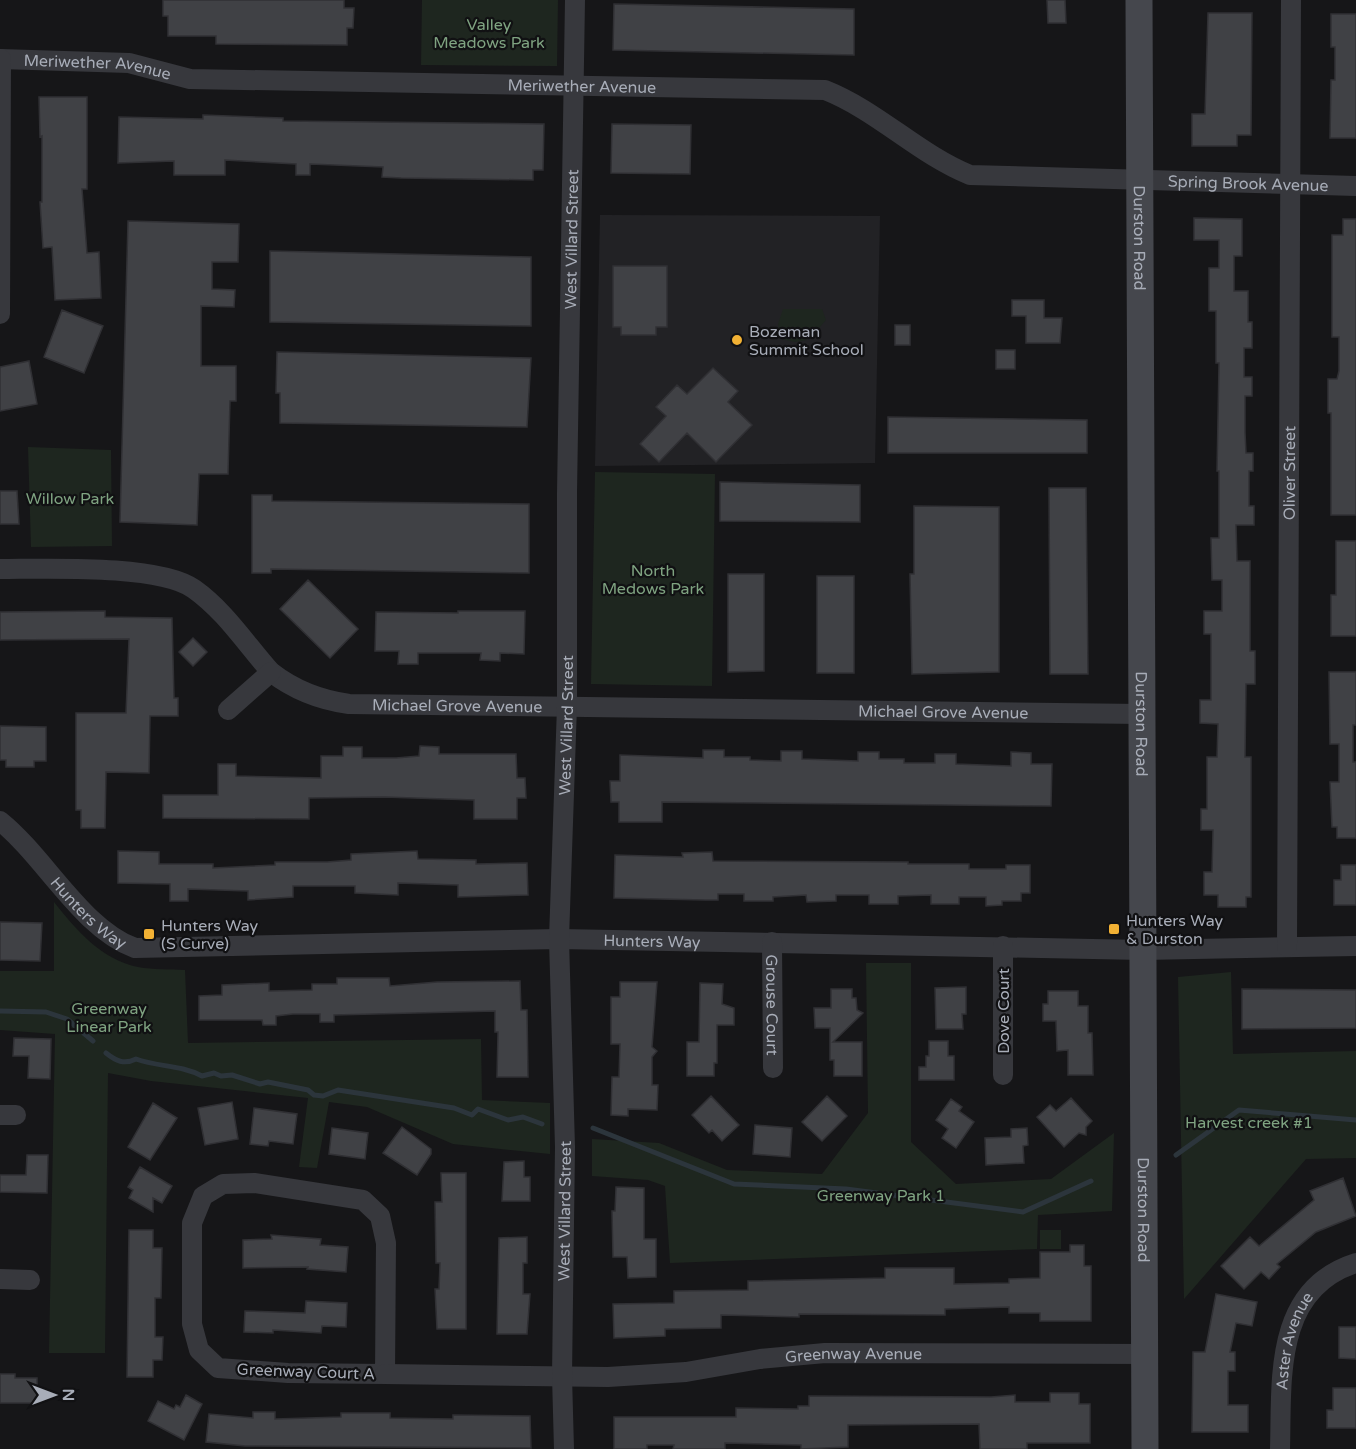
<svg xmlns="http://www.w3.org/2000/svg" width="1356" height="1449" font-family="'Varela Round',sans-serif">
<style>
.built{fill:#222225}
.green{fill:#1e261f}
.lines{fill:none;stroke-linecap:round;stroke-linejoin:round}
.stream{stroke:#2c353c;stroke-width:5}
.building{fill:#404145;stroke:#303034;stroke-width:1.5}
.minor{stroke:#37383d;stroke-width:20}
.secondary{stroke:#45474d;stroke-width:27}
.poi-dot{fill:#f2b134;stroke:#111113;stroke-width:2}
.labels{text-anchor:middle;stroke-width:4.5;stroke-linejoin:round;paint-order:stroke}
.park-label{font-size:16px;fill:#7fa381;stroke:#111113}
.street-label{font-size:16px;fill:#a8adb8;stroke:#111113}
.poi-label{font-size:16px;fill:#a8adb8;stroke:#111113;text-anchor:start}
</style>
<rect width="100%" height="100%" fill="#161618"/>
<path class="built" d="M600 215 880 216 875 463 595 466Z"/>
<path class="green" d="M422 0H558L557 66 421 65Z
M783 309H822L826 320 819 328 809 332 807 340 795 342 781 339 778 324Z
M28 447 111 450 112 546 31 547Z
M595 472 715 474 712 686 591 684Z
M54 902C76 930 102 960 138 967 153 970 170 969 185 970L188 1043 481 1039 482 1100 550 1103V1154L453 1144 367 1107 329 1102 317 1168 299 1167 308 1098 151 1081 108 1073 105 1353H49L55 1034 0 1030V971H54Z
M866 963H911V1142L956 1184 1051 1179 1114 1133 1112 1211 1038 1215 1037 1249 670 1263 665 1186 648 1180 592 1176V1139L659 1143 727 1170 822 1174 868 1113Z
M1231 972 1233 1054 1356 1051V1158L1306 1159 1184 1299 1178 977Z
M1040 1230H1061V1249H1040Z"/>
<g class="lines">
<path class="stream" d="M0 1011 46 1012 67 1019 93 1041
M106 1053C116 1061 124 1065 136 1059 158 1067 182 1065 202 1076L214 1073 221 1076 232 1075 260 1084 268 1082 308 1090 314 1095 323 1096 338 1090 454 1108 472 1115 478 1109 508 1120 523 1117 542 1124
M593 1128 734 1184 846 1189 1023 1212 1091 1181
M1176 1155 1239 1110 1356 1120"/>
</g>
<path class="building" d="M163 0H344V8H354L353 28H347V45L216 44V36H168V16H163Z
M1047 0H1065L1066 23H1048Z
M614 4 854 9V55L613 50Z
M1208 13H1252L1251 135H1237V146H1192V114H1205Z
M1331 14H1356V138H1330L1331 80H1335V47H1331Z
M39 97H87V189H82L87 253 99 252 101 298 55 300 52 247 43 248 40 202H42V136L40 137Z
M203 115 283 118V121L544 124 543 170H533V180L401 178 382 177 383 167 310 164V175H296V164L225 160V175H174V161L118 163 119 117 203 119Z
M612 124 691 125 690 174 611 173Z
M1194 218 1242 219V256H1234V291H1248V322H1252V348H1244V377H1252V396H1245V432L1246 453H1253V471H1249V506H1254V525H1236L1237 561H1250V651H1255V684H1246L1245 757H1251V897H1246V907H1218V895H1204V872H1212L1213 830H1201V809H1207V757H1217L1218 724 1200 723V700H1211V634H1204V611H1222V580H1212L1211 538H1219V471H1217L1219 363H1216V311H1209V268H1219V240H1194Z
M1343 219H1356V515H1331V413H1328V379H1337L1339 371V337H1332V235H1343Z
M128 221 239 224 238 262H212V289L235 290 234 307 201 306V366H236V401H230L228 474H199L197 525 120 522Z
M270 251 531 257V326L270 322Z
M613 266H667V327H656V335H621V327H613Z
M1012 300H1044V318H1062L1060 343H1026V316H1012Z
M62 310 103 326 84 373 44 357Z
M895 325H910V345H895Z
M996 350H1015V369H996Z
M277 352 531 358 527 427 280 423V393H276Z
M29 361 37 404 0 411V367Z
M713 368 738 391 728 402 752 425 716 462 687 433 659 462 640 444 666 416 656 407 677 385 687 394Z
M888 417 1087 420V453H888Z
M720 482 860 485V522L720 521Z
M1049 488H1086L1088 674H1050Z
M0 491H17L19 524H0Z
M252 495H272V501L529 504V573L271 569V573H252Z
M914 506 999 507V672L912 674 910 574H914Z
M1336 541H1356V636H1331V595H1336Z
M728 574H764V671L728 672Z
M817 576H854V673H817Z
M308 580 358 629 330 658 280 609Z
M105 611V617L172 618 174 698H178V716H150L149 773 106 772 105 828H81V810H76V713H126L129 639 0 640V612Z
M458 611H525L524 654 500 653V661L480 660 481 653H418V664H398L399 651H375L376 612 458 613Z
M193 638 207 652 193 666 179 652Z
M1329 672H1356V725H1353V762H1356V838H1337V827H1332L1330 782H1339V744H1330Z
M0 726 46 727V761H34V767H6V760H0Z
M420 746 439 747V754H516L517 778H525L526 798H517V819H474V800L384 797 309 798V819L163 818V795H218V764H236V776L321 778V756H343V747H362V758H396L419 756Z
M703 750H724V757H750V760L781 761V751H802V759L858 761V752H879V759H904V763H935V754H956V764L1011 766V752L1031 753V764H1052L1051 806 662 802V822H619V802H611L610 781H620V755L703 758Z
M118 851 159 852V864H213V868L275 865V862H327L351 860V854L417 851 418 859 476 860V864L527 863 528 895 458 897V885L398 883V895L355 893V886H293V897L248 900V891L188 889V901H170V884L118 883Z
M712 852 713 861 908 862V864H969V869H1006V865H1030V893H1021V901H1002V905L986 906V897H959V904H931V895L898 896V904H869V895H836V901L807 902 806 895 773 897V901H744V894H718V900H705L614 898 615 855 683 857 682 853Z
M1341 865H1356V905H1334V880H1341Z
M0 922 42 923 40 961 0 960Z
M337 978H389L390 986 437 982 520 981 521 1010H527L528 1077H497L498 1032H495V1011L334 1015V1022H320V1014H293L276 1016V1025H263L262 1020H199V996L222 995V985L269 983V991L312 990V984H337Z
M620 982H657L652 1047 657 1051 652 1057V1085H658L657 1110 628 1109V1116L611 1115 612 1077H619L620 1044H611V997H620Z
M700 983 723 984 722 1004 734 1008V1025H717V1063H714V1076H687V1042H699Z
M966 987V1014H962L963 1029H936L935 988Z
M831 989H852V998H856L857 1010 863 1013 833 1042H862V1076H834V1060H830V1028H815L814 1008H831Z
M1242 989 1356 990V1028L1242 1029Z
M1048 991H1078V1006H1088V1033H1092L1093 1075H1068V1050L1057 1051 1056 1021H1043V1004H1048Z
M14 1038 51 1039 50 1079 28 1078 29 1056H13Z
M929 1041H948V1056H954V1080H919V1067H926V1056H929Z
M711 1096 739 1125 722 1141 712 1130 709 1133 692 1115Z
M827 1096 847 1116 822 1141 802 1122Z
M1071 1098 1092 1121 1086 1127V1135L1079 1133 1064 1147 1037 1117 1050 1105 1056 1111Z
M951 1099 962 1107 959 1111 974 1122 956 1148 942 1138 948 1129 936 1120Z
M232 1102 238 1139 205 1145 198 1108Z
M153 1103 177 1118 150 1160 128 1147Z
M254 1108 297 1114 293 1144 269 1141 268 1146 250 1144Z
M755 1125 792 1128 790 1157 753 1154Z
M402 1127 431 1149V1154L417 1175 383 1153Z
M332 1128 368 1133 365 1159 329 1154Z
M1027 1128 1028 1145 1023 1146 1024 1163 986 1165 985 1138 1011 1137V1129Z
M27 1155H48L47 1193 0 1192V1175H26Z
M524 1161V1177H530V1201H502L504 1162Z
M140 1167 172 1186 162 1203 153 1198V1212L129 1198 133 1190 128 1187Z
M441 1173H466V1329H437L435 1289H439L440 1263H436L435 1202H442Z
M1343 1178 1356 1216 1316 1232 1277 1264 1280 1267 1269 1279 1261 1272 1244 1289 1221 1266 1250 1237 1259 1246 1314 1200 1310 1191Z
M616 1187 644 1188V1239H656V1277L628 1278 627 1257H613L612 1211H615Z
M129 1230H153V1248H162L161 1298H155V1337H163L162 1360H153V1377H127Z
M271 1235 321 1239 320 1245 348 1247 346 1272 307 1269 308 1267 243 1268V1240L272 1239Z
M527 1237V1263H523V1294H530L527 1334H497L499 1238Z
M1070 1245H1084V1266H1091V1321H1040V1313H1009V1307L945 1309V1315L799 1314V1317L721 1315V1328L665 1329V1336L614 1338 613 1304 674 1303V1291L748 1290V1281L885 1278V1268H954V1284L1009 1283V1279L1040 1278V1252H1070Z
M1216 1294 1257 1302 1252 1326 1236 1323 1230 1352H1235V1371H1228V1405H1248V1432H1192L1193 1352H1205Z
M306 1301 347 1303 346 1327 322 1326 321 1333 273 1330V1333L244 1332 245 1311 305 1313Z
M1339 1327H1356V1359L1339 1358Z
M0 1374H15V1378H37V1403H0Z
M1333 1388H1356V1428H1327V1410H1333Z
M1050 1393H1079V1404H1090V1443H1027V1449H980L979 1424 848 1425V1447L801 1449V1445L725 1443V1449H673L674 1445H647V1449H614V1417H736V1408L798 1409V1406H809V1396L991 1397 1015 1395V1402H1050Z
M186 1395 202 1404 184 1440 148 1421 158 1401 174 1409 176 1405 180 1407Z
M253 1412H275V1419L341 1417V1413H390V1418L453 1419V1415L530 1416 531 1448 245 1446 206 1442 209 1414 253 1418Z"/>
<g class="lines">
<g class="minor">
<path id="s1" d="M0 59 129 63 190 79 825 90C878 111 918 154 970 175L1356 186"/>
<path d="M0 314 1 59"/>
<path id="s2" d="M0 569C46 569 159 564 194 589 225 611 246 644 271 672 294 690 320 700 349 704L1141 714"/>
<path d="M228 710 271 672"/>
<path id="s3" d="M0 821C45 857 82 929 135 948L559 939 1143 950 1356 946"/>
<path id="s4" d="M772 942 773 1068"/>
<path d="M1003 946V1075"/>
<path id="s5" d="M1287 947 1291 0"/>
<path d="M0 1115H16"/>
<path d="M254 1183 363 1200 380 1216 386 1243 385 1374 288 1373 218 1368 199 1350 192 1324V1223L203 1196 223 1184Z"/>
<path d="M0 1279 30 1280"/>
<path id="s6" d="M385 1374 608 1377 686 1372 760 1359 825 1353 1146 1354"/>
<path id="s7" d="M564 1449 562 1376 565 1147 559 939 567 706V493L575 0"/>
<path id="s8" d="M1280 1449C1282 1380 1273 1289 1356 1263"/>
</g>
<path class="secondary" id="s9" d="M1139 0 1145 1449"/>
</g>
<g class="poi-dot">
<circle cx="737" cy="340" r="6"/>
<rect x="1108" y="923" width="12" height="12" rx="3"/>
<rect x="143" y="928" width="12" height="12" rx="3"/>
</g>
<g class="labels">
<g class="park-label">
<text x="489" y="30">Valley<tspan x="489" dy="18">Meadows Park</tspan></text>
<text x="70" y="504">Willow Park</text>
<text x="653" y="576">North<tspan x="653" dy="18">Medows Park</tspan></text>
<text x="109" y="1014">Greenway<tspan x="109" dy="18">Linear Park</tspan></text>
<text x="1249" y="1128">Harvest creek #1</text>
<text x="881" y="1201">Greenway Park 1</text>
</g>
<g class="street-label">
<text dy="6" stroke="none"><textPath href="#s1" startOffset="98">Meriwether Avenue</textPath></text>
<text dy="6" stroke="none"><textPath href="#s1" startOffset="584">Meriwether Avenue</textPath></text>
<text dy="6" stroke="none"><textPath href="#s1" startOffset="1274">Spring Brook Avenue</textPath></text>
<text dy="6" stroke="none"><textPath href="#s7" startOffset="1210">West Villard Street</textPath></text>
<text dy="6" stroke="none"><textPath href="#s9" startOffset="238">Durston Road</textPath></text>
<text dy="6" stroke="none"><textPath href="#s5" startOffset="474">Oliver Street</textPath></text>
<text dy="6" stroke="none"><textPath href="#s2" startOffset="504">Michael Grove Avenue</textPath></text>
<text dy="6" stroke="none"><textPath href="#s2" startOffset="990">Michael Grove Avenue</textPath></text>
<text dy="6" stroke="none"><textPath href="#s7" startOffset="724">West Villard Street</textPath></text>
<text dy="6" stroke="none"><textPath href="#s9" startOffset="724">Durston Road</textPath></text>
<text dy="6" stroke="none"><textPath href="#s3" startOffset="128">Hunters Way</textPath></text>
<text dy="6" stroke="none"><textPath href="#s3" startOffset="704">Hunters Way</textPath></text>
<text dy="6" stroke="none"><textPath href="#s4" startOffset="63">Grouse Court</textPath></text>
<text transform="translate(1003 1011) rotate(-90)" y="6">Dove Court</text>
<text dy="6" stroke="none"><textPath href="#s7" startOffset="238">West Villard Street</textPath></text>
<text dy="6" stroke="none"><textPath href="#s9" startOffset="1210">Durston Road</textPath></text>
<text dy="6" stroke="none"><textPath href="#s8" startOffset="110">Aster Avenue</textPath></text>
<text dy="6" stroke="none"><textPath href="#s6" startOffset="470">Greenway Avenue</textPath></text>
<text transform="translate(306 1371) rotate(2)" y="6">Greenway Court A</text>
</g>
<g class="poi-label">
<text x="749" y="337">Bozeman<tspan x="749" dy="18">Summit School</tspan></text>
<text x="1126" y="926">Hunters Way<tspan x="1126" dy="18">&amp; Durston</tspan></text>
<text x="161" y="931">Hunters Way<tspan x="161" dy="18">(S Curve)</tspan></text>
</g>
</g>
<g transform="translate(54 1395) rotate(90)" stroke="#111113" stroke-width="4.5" paint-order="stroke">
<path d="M0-4.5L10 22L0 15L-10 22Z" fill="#a8adb8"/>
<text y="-9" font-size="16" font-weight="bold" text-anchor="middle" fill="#a8adb8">N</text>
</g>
</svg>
